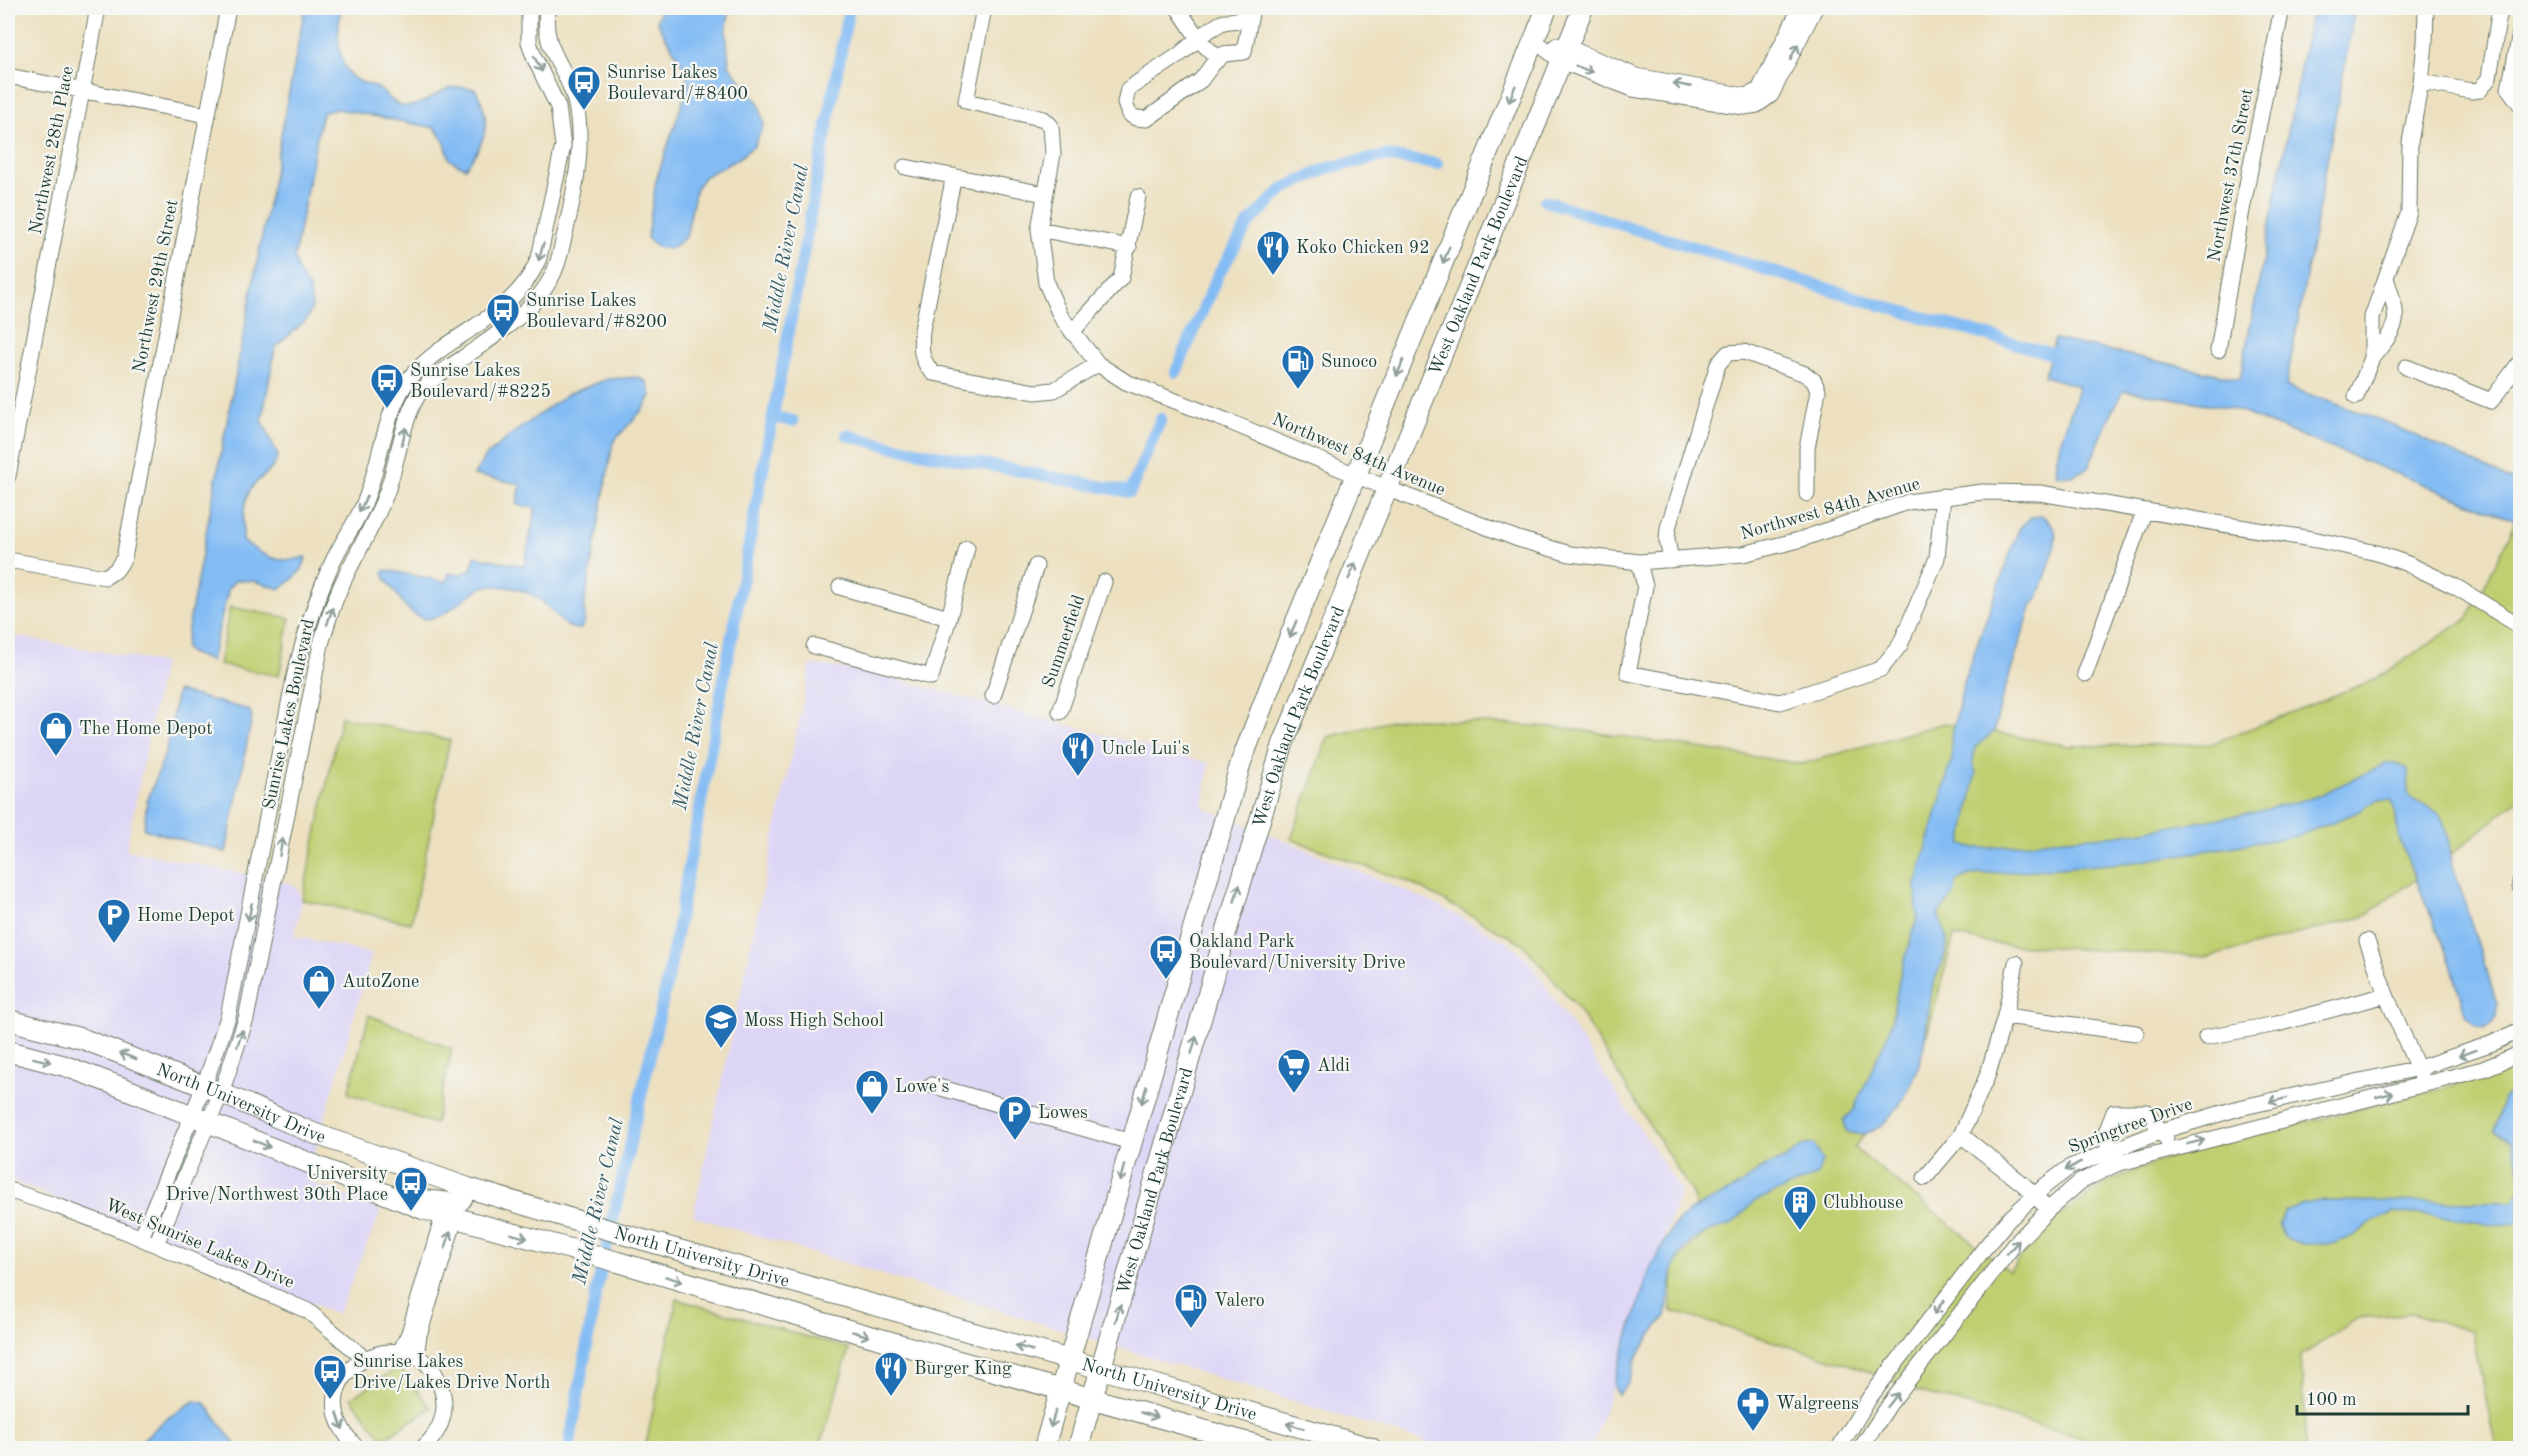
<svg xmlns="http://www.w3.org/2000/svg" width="2528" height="1456" font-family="'Old Standard TT',serif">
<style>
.built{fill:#ddd5f6}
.green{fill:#c0cf71;stroke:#708652;stroke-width:1.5}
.water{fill:#83bcf4;stroke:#517c94;stroke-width:1.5}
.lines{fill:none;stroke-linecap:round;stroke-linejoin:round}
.canal{stroke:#83bcf4;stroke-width:12}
.minor-casing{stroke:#677665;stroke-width:17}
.major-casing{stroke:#677665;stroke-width:22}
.minor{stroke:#fff;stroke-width:15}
.major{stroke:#fff;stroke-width:20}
.oneway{stroke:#8f9e9a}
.labels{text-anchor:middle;stroke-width:4.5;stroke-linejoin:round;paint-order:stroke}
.poi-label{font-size:18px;fill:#1f3d34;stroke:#f6f6f2;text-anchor:start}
.street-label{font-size:18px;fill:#1f3d34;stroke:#f6f6f2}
.water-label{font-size:20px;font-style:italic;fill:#385d64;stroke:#f6f6f2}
</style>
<rect width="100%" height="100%" fill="#f6f6f2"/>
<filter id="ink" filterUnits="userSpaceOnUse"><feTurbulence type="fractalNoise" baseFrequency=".0167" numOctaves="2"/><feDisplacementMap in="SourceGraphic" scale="12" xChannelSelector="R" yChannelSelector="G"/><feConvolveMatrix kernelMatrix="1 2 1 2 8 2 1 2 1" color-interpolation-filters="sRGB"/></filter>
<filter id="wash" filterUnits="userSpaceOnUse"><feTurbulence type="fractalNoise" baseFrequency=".008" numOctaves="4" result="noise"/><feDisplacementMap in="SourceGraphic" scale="24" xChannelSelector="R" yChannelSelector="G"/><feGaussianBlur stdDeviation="1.35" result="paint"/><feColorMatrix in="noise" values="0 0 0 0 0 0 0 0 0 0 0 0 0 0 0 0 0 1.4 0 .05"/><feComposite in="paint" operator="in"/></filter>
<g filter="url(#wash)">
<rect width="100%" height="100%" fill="#ece0c0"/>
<path class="built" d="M8 635 163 663 126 850 293 884 300 894 301 904 294 936 372 954 307 1180 381 1211 338 1314 8 1179Z
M811 664 870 672 1209 763 1203 807 1423 898 1508 942 1528 960 1681 1190 1591 1448H1445L693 1216Z"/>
<path class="green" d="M2520 497V798L2456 851 2363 917 2209 957 1997 944 1954 936 1921 1056 1854 1148 2009 1271 2055 1219 2111 1180 2175 1155 2510 1071 2520 1067V1448H2496L2472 1332 2413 1313 2358 1318 2301 1356 2306 1448H2108L2107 1445 1918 1391 1851 1365 1671 1311 1673 1266 1703 1234 1692 1193 1576 1006 1522 943 1411 883 1291 839 1328 737 1403 718 1567 728 1802 764 1944 723 2069 746 2211 744 2376 679 2468 618 2511 533Z
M230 607 290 618 279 676 219 665Z
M341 717 450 740 411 923 302 900Z
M369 1015 452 1049 435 1124 348 1093Z
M677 1299 849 1349 820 1448H645Z
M399 1367 431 1408 383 1439 351 1398Z"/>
<path class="water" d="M305 8H341C337 28 336 58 350 75 358 84 370 83 379 89 389 96 396 109 410 106 438 101 439 81 475 89 493 120 487 141 465 168L450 160 445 143 435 128 338 109 324 112 320 121 294 258 298 271 310 291 312 308 306 320 275 348 262 420 278 456C271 476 261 474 251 489 242 502 243 526 243 541 265 557 279 565 306 557 303 573 292 580 280 589L254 581 236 580 229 587 211 661 190 653 185 648 187 634Z
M661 8H730L726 31 729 65 759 104 764 124 754 146 736 160 705 176 696 188 686 237 670 249 657 247 647 238 656 181 689 83C683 59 667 43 657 21Z
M2312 8H2355L2286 386 2391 424 2520 484V518L2518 520 2503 516 2231 408 2124 390 2110 416 2088 468 2071 476 2057 475C2053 446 2073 415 2078 386L2044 376 2055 339 2240 379Z
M637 377 647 382 651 396 644 408 613 442 584 606 585 620 581 629C563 629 560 618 548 607 538 596 522 589 507 587 501 587 494 585 488 586 464 590 437 637 410 611 401 602 393 589 385 578L383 573 386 570 446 582 449 573 459 575 471 570 475 556 524 566 536 508 517 505 521 484 474 475 484 458 512 434 568 394 608 379Z
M2043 516C2048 521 2053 524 2055 531 2059 545 2042 583 2038 599L2032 604 2001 702 1994 732 1975 747 1973 763 1976 773 1962 844 1970 848H1989L2053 840 2119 835 2252 813 2315 797 2386 764 2396 763 2408 769C2409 778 2406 787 2409 796 2419 803 2432 807 2441 816 2448 822 2449 854 2453 866L2497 1004 2496 1016 2492 1024 2484 1028 2475 1025 2466 1016 2451 964 2398 836 2395 808 2391 800H2376L2360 811 2298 836 2135 862 1970 875 1956 881 1955 892 1938 915C1942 924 1948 935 1947 945 1946 960 1935 974 1932 989 1929 1007 1927 1025 1924 1043 1920 1075 1886 1150 1846 1131L1844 1120 1853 1111 1890 1030 1900 975 1917 919 1916 885 1952 759 1951 738 1966 675 2019 529 2031 517Z
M177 691 249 710 252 716 226 852 144 829 147 802 166 751Z
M2513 1091 2520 1095V1170L2511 1140 2495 1130 2504 1098Z
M1814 1144 1822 1161 1817 1175 1753 1202 1740 1217 1730 1225 1709 1231 1693 1240 1680 1254 1673 1269 1666 1316 1650 1336 1636 1359 1628 1383 1618 1395 1613 1384 1650 1269 1674 1225 1690 1211 1739 1186 1760 1169 1784 1159 1805 1145Z
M2520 1187V1223L2491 1225 2456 1218 2393 1212 2375 1221 2353 1236 2332 1244H2303L2285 1238 2278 1224 2285 1211 2303 1204 2321 1201 2513 1202Z
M194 1401 205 1403 238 1448H133L166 1419Z"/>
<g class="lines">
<path class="canal" d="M1545 201 1880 305 2066 358
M1176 372 1217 277 1249 223 1283 189 1328 168 1385 156 1437 164
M773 417 793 421
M847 435 889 446 1130 492 1161 419
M569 1448 596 1292 669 973 849 8"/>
</g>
</g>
<g filter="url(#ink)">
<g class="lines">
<defs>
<path id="minor" d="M984 8 966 101 1044 119 1051 126 1053 154 1039 229 1046 283 1061 317 1098 364
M1178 8 1199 40 1219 59
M1250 18 1223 22 1206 32 1179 55 1128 89 1125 103 1129 114 1136 118 1147 119 1201 80 1212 65 1224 54 1244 52 1252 8
M2520 34 2509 89 2520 104
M1534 40 1561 61 1633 89 1744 107 1757 105 1771 95 1815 8
M1557 45 1567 47 1636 76 1746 96 1759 90 1800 8
M8 76 207 115
M2421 82 2471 91 2480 90 2489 78 2500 8
M905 167 1045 194
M954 176 922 330C921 348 919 358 933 373L1035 392 1054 390 1098 364 1126 382 1230 422 1386 488 1518 539 1570 554 1639 562 1743 554 1799 540 1908 502 1982 492 2040 493 2317 540 2377 553 2408 564 2456 587 2520 626
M1039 229 1129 247
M1072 332 1121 278 1138 197
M2218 350 2242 210 2282 8
M2372 358C2401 322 2400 322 2386 278
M2406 367 2491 401 2520 362
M2356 397 2372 358V317L2409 212 2410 142 2421 82 2425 43 2426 8
M8 476 98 8
M8 560 105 577 116 570 124 558 228 8
M1671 560 1667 540 1668 528 1718 364 1728 353 1744 352 1805 374 1814 381 1818 391 1807 448V494
M1639 562 1645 586 1628 673 1780 702 1881 669 1900 645 1937 558 1943 496
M840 587 949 618 967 548
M814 646 931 677 949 618
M2085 674 2144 512
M993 696 1036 566
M1060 712 1104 582
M2520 882V887
M2367 941 2386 995 2421 1076
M2005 1016 2016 963
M2206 1037 2277 1024 2386 995
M931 1085 1131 1142
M1961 1135 2023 1184 2042 1203
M2109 1149 2105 1135 2114 1112H2147L2166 1138
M1925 1178 1961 1135 1988 1074 2005 1016 2136 1033
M8 1190 57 1206 129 1233 308 1311 364 1358
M141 1238 204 1086 228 1017 294 678C304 638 315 599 333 561 342 541 357 522 365 501 381 462 385 405 413 374 452 331 516 316 539 258L563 146 558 107 534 57 529 42V8
M156 1244 221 1093 246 1019 321 644C327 623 333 603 342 584 356 553 374 526 386 494 397 466 403 414 421 391 432 378 446 369 460 360 498 333 546 306 559 258 571 210 587 149 575 101 566 63 542 53 547 8
M400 1352 409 1333 443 1215
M416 1357 419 1335 455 1219
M357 1448C282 1371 425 1305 443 1395 447 1416 438 1434 423 1448
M1839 1448 1870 1397 1983 1250 2007 1221 2046 1185 2070 1167 2162 1131 2239 1108 2419 1068 2493 1043 2520 1030
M1861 1448 1889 1405 2013 1246 2049 1209 2080 1182 2116 1164 2483 1069 2520 1054"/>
<g id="major">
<path id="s1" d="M8 1020 83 1039 221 1093 313 1133 468 1188 626 1235 1102 1369 1371 1448"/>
<path d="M8 1051 65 1066 121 1087 423 1209 618 1262 824 1323 1267 1448"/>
<path d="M422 1200 451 1203 460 1201 468 1188"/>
<path d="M1044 1448 1241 762 1279 663 1547 8"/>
<path id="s2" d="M1078 1448 1221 949 1283 744 1583 8"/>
</g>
</defs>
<use href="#minor" class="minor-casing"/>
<use href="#major" class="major-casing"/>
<use href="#minor" class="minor"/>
<use href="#major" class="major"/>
</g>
<defs><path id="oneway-shaft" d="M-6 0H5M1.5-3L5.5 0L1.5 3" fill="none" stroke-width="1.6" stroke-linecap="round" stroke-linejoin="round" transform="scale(1.5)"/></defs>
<g class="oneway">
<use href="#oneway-shaft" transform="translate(1794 52) rotate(-64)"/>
<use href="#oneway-shaft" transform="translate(538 64) rotate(62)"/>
<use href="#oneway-shaft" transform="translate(1584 69) rotate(21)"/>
<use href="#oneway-shaft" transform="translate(1682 85) rotate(-169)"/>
<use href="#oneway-shaft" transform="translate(1512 94) rotate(112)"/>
<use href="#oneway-shaft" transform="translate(541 252) rotate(106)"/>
<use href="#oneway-shaft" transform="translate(1446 255) rotate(112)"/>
<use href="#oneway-shaft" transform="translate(1400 368) rotate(113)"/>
<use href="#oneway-shaft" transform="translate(404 436) rotate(-76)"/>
<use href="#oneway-shaft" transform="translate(363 504) rotate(115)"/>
<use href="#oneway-shaft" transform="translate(1352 571) rotate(-68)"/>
<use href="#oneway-shaft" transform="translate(330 616) rotate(-71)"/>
<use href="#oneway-shaft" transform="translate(1293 629) rotate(112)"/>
<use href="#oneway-shaft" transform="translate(281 847) rotate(-80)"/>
<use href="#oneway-shaft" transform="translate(1237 893) rotate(-74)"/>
<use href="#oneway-shaft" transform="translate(250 912) rotate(101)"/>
<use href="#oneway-shaft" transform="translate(240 1038) rotate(-72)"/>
<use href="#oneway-shaft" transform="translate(1194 1045) rotate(-74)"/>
<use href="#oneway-shaft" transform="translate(2467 1053) rotate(160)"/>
<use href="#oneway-shaft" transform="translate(128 1056) rotate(-159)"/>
<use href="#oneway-shaft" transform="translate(42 1060) rotate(14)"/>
<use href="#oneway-shaft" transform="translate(1144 1095) rotate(106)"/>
<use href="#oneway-shaft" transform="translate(2385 1095) rotate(-14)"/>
<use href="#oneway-shaft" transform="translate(2278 1100) rotate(168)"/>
<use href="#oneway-shaft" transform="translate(2196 1142) rotate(-14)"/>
<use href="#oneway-shaft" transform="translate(262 1144) rotate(23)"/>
<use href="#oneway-shaft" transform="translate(2073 1166) rotate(151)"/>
<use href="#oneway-shaft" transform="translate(1122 1173) rotate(105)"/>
<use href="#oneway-shaft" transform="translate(519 1236) rotate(15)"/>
<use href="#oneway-shaft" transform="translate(448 1240) rotate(-72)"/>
<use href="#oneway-shaft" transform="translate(2013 1247) rotate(-48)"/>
<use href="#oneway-shaft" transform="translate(674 1279) rotate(17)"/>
<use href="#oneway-shaft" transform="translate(1939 1307) rotate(126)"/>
<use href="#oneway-shaft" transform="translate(1118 1313) rotate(-74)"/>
<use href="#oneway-shaft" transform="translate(861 1334) rotate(16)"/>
<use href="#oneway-shaft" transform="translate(1024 1348) rotate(-164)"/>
<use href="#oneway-shaft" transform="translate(1893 1400) rotate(-52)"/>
<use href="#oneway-shaft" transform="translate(1149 1415) rotate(16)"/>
<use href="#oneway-shaft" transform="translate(1053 1419) rotate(107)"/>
<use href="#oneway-shaft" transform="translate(340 1421) rotate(72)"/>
<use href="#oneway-shaft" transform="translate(1295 1426) rotate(-164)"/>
</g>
</g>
<defs>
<symbol id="bus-pin" viewBox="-11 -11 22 30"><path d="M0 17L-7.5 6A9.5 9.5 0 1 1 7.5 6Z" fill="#1f6fb2" stroke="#f6f6f2"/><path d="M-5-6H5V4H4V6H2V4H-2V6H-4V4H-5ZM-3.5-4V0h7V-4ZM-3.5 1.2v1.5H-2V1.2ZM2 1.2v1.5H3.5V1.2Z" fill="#fff"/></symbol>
<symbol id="restaurant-pin" viewBox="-11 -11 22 30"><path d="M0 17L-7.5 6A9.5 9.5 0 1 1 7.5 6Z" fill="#1f6fb2" stroke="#f6f6f2"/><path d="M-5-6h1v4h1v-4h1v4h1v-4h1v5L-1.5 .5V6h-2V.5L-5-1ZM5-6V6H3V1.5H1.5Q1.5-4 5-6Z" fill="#fff"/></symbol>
<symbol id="fuel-pin" viewBox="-11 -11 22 30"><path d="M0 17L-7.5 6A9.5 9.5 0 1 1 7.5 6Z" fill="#1f6fb2" stroke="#f6f6f2"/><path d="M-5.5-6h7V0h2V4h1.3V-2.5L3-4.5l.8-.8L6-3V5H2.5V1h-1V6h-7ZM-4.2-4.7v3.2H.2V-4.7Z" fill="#fff"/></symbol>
<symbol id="shop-pin" viewBox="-11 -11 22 30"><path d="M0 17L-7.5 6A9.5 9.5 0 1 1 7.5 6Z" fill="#1f6fb2" stroke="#f6f6f2"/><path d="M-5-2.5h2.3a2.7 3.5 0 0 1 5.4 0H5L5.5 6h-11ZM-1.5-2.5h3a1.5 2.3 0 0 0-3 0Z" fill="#fff"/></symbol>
<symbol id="parking-pin" viewBox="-11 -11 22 30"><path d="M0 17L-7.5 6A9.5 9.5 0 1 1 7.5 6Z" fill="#1f6fb2" stroke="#f6f6f2"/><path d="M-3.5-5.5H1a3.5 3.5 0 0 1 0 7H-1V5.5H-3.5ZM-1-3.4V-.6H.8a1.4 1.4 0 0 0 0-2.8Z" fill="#fff"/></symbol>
<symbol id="school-pin" viewBox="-11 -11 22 30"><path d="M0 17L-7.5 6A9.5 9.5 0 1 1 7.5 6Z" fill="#1f6fb2" stroke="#f6f6f2"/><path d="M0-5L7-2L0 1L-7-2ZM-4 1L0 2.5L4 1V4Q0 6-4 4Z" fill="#fff"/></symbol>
<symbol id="supermarket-pin" viewBox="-11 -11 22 30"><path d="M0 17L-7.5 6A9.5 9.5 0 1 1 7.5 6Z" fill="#1f6fb2" stroke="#f6f6f2"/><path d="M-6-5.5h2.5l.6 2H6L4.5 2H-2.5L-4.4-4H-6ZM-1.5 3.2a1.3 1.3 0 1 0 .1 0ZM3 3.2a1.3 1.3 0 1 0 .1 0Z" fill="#fff"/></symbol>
<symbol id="building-pin" viewBox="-11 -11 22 30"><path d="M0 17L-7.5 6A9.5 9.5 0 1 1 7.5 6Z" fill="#1f6fb2" stroke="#f6f6f2"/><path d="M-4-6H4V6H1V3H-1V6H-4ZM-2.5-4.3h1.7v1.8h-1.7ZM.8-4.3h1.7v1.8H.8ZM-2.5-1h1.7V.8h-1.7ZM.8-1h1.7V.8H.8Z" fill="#fff"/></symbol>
<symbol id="pharmacy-pin" viewBox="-11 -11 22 30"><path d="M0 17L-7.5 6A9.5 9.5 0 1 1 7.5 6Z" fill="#1f6fb2" stroke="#f6f6f2"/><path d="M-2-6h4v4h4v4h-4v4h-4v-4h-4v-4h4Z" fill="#fff"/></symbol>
</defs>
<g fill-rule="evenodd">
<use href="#bus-pin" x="565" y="63" width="38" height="52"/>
<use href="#restaurant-pin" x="1254" y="228" width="38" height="52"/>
<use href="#bus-pin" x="484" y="291" width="38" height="52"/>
<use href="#fuel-pin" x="1279" y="342" width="38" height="52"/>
<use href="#bus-pin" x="368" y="361" width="38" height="52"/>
<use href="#shop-pin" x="37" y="709" width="38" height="52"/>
<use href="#restaurant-pin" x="1059" y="729" width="38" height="52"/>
<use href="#parking-pin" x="95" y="896" width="38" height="52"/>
<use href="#bus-pin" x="1147" y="932" width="38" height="52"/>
<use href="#shop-pin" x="300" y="962" width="38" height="52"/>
<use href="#school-pin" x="702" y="1001" width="38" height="52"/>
<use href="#supermarket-pin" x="1275" y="1046" width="38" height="52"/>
<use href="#shop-pin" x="853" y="1067" width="38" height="52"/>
<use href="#parking-pin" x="996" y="1093" width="38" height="52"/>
<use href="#bus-pin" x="392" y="1164" width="38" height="52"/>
<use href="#building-pin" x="1781" y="1183" width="38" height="52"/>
<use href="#fuel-pin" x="1172" y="1281" width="38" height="52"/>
<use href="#restaurant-pin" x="872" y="1349" width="38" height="52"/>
<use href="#bus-pin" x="311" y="1352" width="38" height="52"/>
<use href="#pharmacy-pin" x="1734" y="1384" width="38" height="52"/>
</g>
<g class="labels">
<g class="poi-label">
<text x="607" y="78">Sunrise Lakes<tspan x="607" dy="21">Boulevard/#8400</tspan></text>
<text x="1296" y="253">Koko Chicken 92</text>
<text x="526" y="306">Sunrise Lakes<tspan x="526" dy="21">Boulevard/#8200</tspan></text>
<text x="1321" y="367">Sunoco</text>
<text x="410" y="376">Sunrise Lakes<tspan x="410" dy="21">Boulevard/#8225</tspan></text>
<text x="79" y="734">The Home Depot</text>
<text x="1101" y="754">Uncle Lui's</text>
<text x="137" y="921">Home Depot</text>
<text x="1189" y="947">Oakland Park<tspan x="1189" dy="21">Boulevard/University Drive</tspan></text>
<text x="342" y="987">AutoZone</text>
<text x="744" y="1026">Moss High School</text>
<text x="1317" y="1071">Aldi</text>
<text x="895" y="1092">Lowe's</text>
<text x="1038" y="1118">Lowes</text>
<text x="388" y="1179" text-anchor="end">University<tspan x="388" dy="21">Drive/Northwest 30th Place</tspan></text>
<text x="1823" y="1208">Clubhouse</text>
<text x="1214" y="1306">Valero</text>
<text x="353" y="1367">Sunrise Lakes<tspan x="353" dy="21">Drive/Lakes Drive North</tspan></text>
<text x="914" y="1374">Burger King</text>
<text x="1776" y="1409">Walgreens</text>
</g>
<g class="street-label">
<text transform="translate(51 150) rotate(-79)" y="6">Northwest 28th Place</text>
<text transform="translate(2230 175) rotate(-79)" y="6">Northwest 37th Street</text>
<text dy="6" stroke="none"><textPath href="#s2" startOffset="1250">West Oakland Park Boulevard</textPath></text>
<text transform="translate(155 286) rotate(-79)" y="6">Northwest 29th Street</text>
<text transform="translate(1359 454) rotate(23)" y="6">Northwest 84th Avenue</text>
<text transform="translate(1830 508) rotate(-16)" y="6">Northwest 84th Avenue</text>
<text transform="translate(1063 641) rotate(-71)" y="6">Summerfield</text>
<text transform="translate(288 714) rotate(-78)" y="6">Sunrise Lakes Boulevard</text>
<text dy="6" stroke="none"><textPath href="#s2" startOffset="764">West Oakland Park Boulevard</textPath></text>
<text dy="6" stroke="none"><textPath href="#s1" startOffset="248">North University Drive</textPath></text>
<text transform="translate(2130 1125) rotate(-20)" y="6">Springtree Drive</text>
<text dy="6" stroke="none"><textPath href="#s2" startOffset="278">West Oakland Park Boulevard</textPath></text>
<text transform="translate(200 1243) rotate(23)" y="6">West Sunrise Lakes Drive</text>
<text dy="6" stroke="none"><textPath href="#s1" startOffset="734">North University Drive</textPath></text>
<text dy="6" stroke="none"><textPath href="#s1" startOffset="1220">North University Drive</textPath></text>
</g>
<g class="water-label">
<text transform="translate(785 248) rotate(-79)" y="7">Middle River Canal</text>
<text transform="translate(695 726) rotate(-79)" y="7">Middle River Canal</text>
<text transform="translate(597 1201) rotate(-77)" y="7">Middle River Canal</text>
</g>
</g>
<rect width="2528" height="1456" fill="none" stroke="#f6f6f2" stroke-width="30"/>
<path d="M2297 1405v9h171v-9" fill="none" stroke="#1f3d34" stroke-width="3"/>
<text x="2306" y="1405" font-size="18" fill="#1f3d34" stroke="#f6f6f2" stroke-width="4.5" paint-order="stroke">100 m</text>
</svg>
